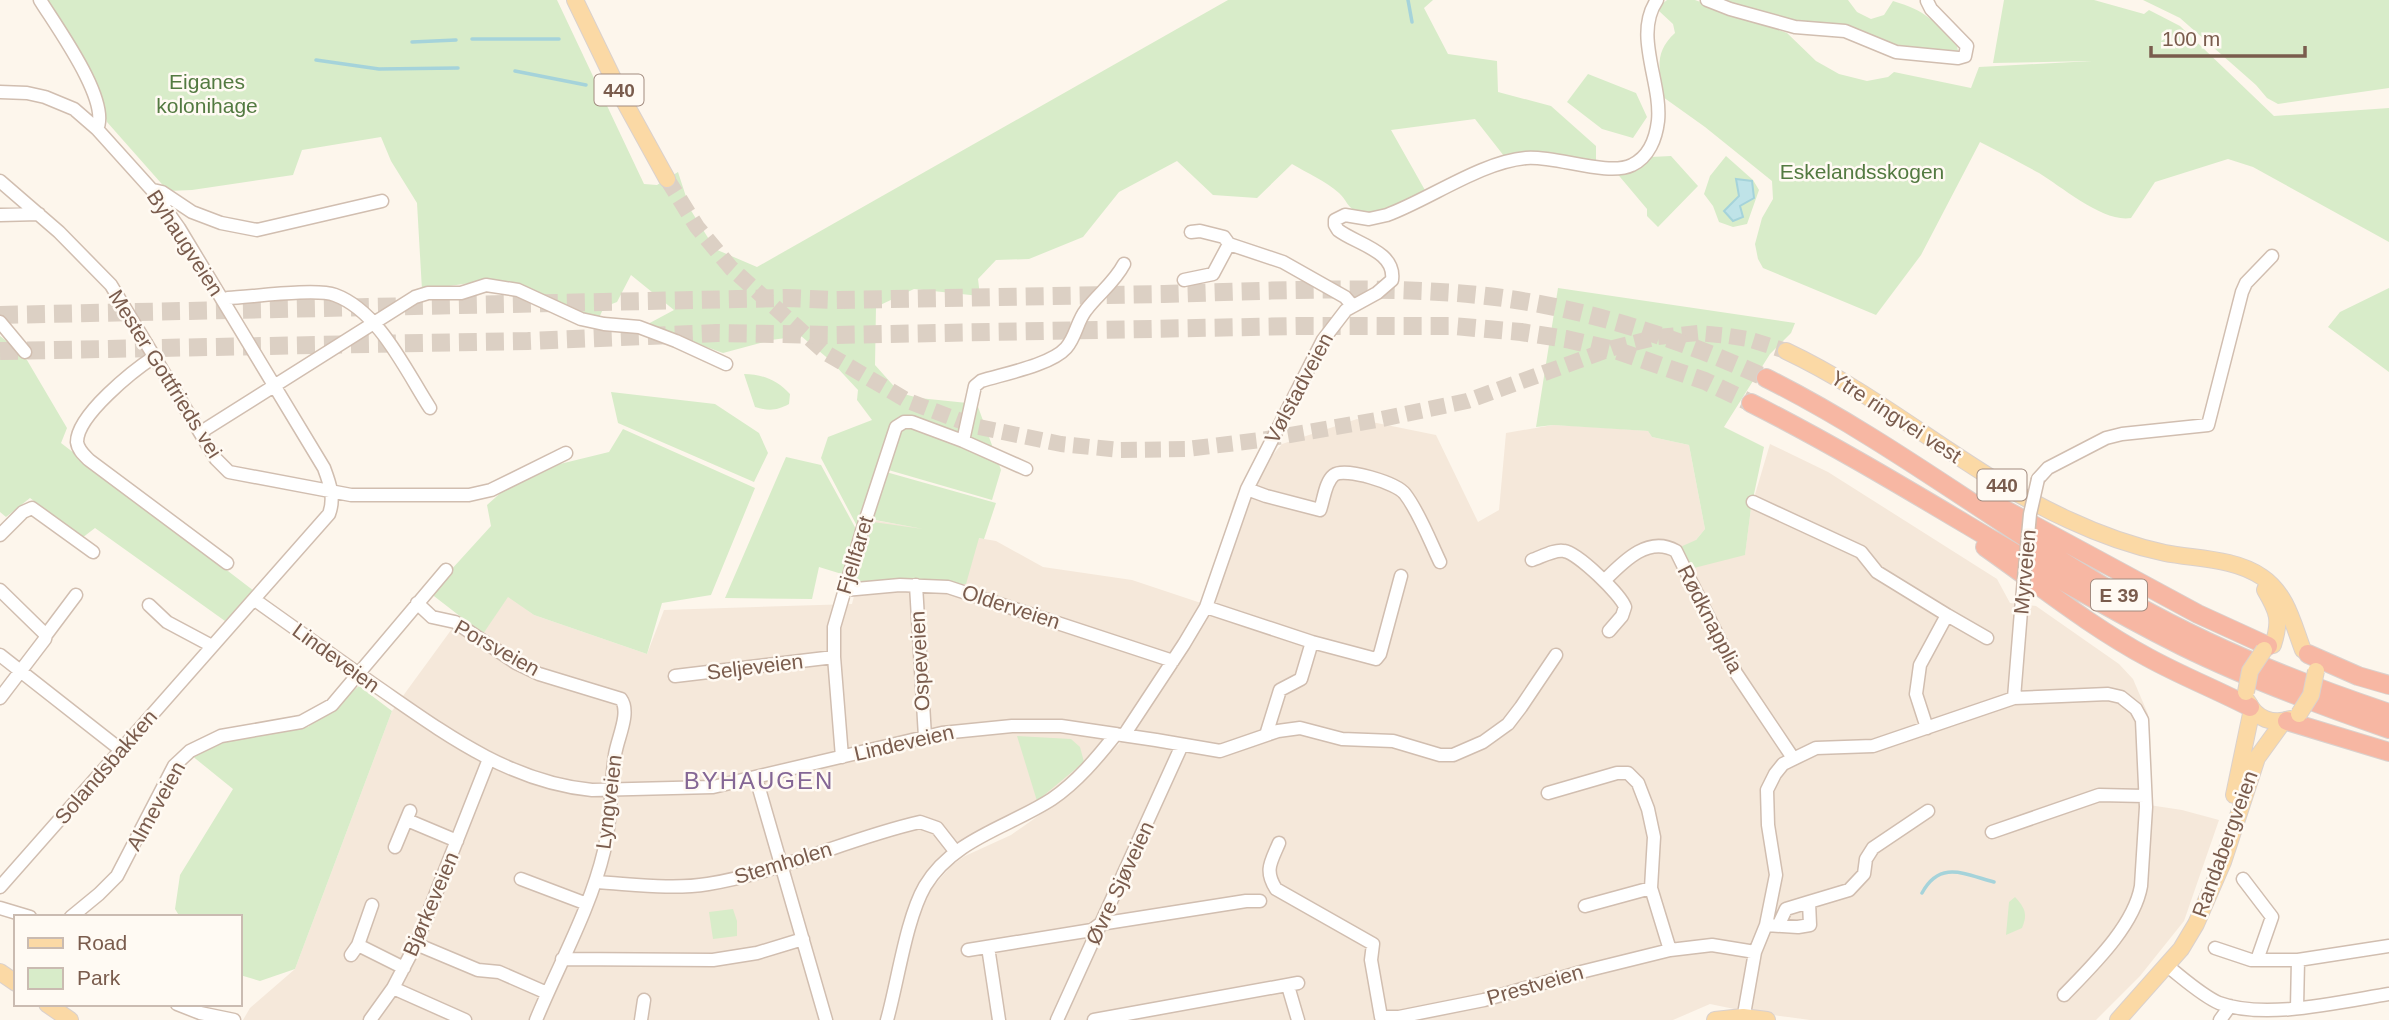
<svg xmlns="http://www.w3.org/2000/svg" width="2389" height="1020" font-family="Arial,sans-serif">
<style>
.residential{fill:#f5e8da}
.green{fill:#d8ecc9}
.water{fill:#bfe3e8;stroke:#a5d3da;stroke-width:2}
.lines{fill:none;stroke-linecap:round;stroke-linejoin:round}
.stream{stroke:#a5d3da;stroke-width:3.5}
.major-tunnel{stroke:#dcd0c4;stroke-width:16;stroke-dasharray:16 8;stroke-linecap:butt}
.highway-tunnel{stroke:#dcd0c4;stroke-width:18;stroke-dasharray:18 9;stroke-linecap:butt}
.minor-casing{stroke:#d1beb0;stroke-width:15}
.major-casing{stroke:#dad1cd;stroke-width:18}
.highway-casing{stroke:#dad1cd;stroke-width:20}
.minor{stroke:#fff;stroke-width:12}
.major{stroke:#fbd9a5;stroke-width:16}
.highway{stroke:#f7b7a3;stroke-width:18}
.minor-bridge-casing{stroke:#d1beb0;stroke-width:15;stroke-linecap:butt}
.major-bridge-casing{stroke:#dad1cd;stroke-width:18;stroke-linecap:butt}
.minor-bridge{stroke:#fff;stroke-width:12}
.major-bridge{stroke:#fbd9a5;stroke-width:16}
.labels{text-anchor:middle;stroke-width:5;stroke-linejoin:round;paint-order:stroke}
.shield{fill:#fffaf3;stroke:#a28b7f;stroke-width:2}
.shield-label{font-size:19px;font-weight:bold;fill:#7a5c4d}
.park-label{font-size:21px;fill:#537a41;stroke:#fffaf3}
.street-label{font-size:21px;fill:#7a5c4d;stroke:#fffaf3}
.quarter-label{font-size:24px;letter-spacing:2px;fill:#846695;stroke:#fffaf3}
</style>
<rect width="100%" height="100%" fill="#fdf6ec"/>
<path class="residential" d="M1357 419 1436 435 1478 522 1499 510 1506 433 1553 425 1593 427 1648 431 1652 437 1689 445 1705 529 1696 540 1745 554 1751 508 1770 444 1828 472 1997 579 2010 603 2036 606 2119 664 2133 679 2148 714 2149 805 2182 810 2219 820 2184 921 2140 976 2096 1020H1810L1744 1011 1710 1004 1673 1020H892L924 897 952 865 965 856 1011 835 1061 800 1121 742 1173 672 1204 624 1223 576 1224 537 1234 501 1282 444Z
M873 520 996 541 1043 567 1132 580 1201 603 1174 653 1128 718 1071 778 1038 802 957 851 923 894 885 1020H243L250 1008 295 969 392 711 454 626 476 644 508 596 534 615 647 654 664 610 852 604Z"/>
<path class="green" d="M46 0H557L644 184 657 185 678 172 690 209 715 249 757 267 1228 0H1433L1424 8 1448 54 1497 61 1498 92 1551 106 1596 146V160L1534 154 1504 156 1475 119 1391 130 1426 192C1409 200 1377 219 1358 212 1348 209 1346 199 1339 193 1326 181 1307 173 1292 164L1257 198 1213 195 1177 161 1119 192 1083 237 1029 259 996 260 978 279 980 296 914 289 876 307 875 365 900 393 919 398 977 404 1001 470 992 500 885 469 886 472 996 503 984 539 979 538 966 584 854 583 873 522 923 529 870 519 857 526 821 458 828 437 872 420 857 400 858 390 831 361 801 336 771 340 723 353 646 325 674 310 631 275 617 302 604 307 598 320 526 289 470 283 422 290 417 203 391 161 381 137 302 150 293 175 192 190 168 191 107 122 95 81Z
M1667 0H1695L1787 33 1816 61 1839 74 1867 81 1888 77 1894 72 1971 88 1979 67 2092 61 1993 63 2004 0H2094L2144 14 2149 10 2180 26 2274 116 2389 108V242L2253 167 2228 159 2155 182 2131 218C2104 223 2062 187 2039 173 2019 162 2000 152 1980 142L1921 255 1876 315 1763 268 1758 259 1755 244 1762 218 1773 199 1772 181 1705 127 1663 97C1660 70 1653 53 1675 33L1673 24 1659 11 1662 4Z
M1723 0H1848L1857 12 1871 19 1884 15 1893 1C1927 11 1934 21 1957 46L1958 51 1892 46 1808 23 1780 19Z
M2143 0H2389V88L2278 104 2267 98 2256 85 2180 18Z
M1588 74 1636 93 1647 117 1633 138 1602 129 1567 102Z
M1671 156 1698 186 1658 227 1647 216V209L1615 171 1639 168 1651 157Z
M1726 156 1753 180 1759 190 1747 224 1733 227 1719 222 1713 206 1704 194 1710 176Z
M1558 288 1795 323 1791 333 1770 354 1724 427 1764 447 1751 508 1745 555 1690 569 1678 548 1696 540 1705 529 1689 445 1652 437 1648 431 1553 425 1536 427Z
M2389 288V372L2328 327 2340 312Z
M0 336 24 355 67 428 61 443 254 591 225 621 95 528 82 538 30 498 6 517 0 512Z
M744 374C762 374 777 380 790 394L789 404C776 411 769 411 755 407Z
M611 392 715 404 759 433 768 453 754 482 618 423Z
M623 429 755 488 711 595 662 603 647 654 534 615 508 597 483 634 430 593 491 526 487 505 523 473 609 452Z
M786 457 821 465 856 529 845 575 819 567 812 599 725 598Z
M359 686 392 711 295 969 260 981 240 975V917H180L175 909 180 875 233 789 191 755 231 738 308 727Z
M1017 736 1071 739 1080 747 1084 762 1037 801Z
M2015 897C2025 908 2028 914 2022 928L2006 935 2009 902Z
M733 909 737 921V936L713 939 709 912Z"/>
<path class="water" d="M1736 179 1752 181 1754 198 1740 206 1743 217 1733 221 1724 211 1739 196Z"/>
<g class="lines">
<path class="stream" d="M1408 0 1412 22
M472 39H559
M412 42 456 40
M316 60 379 69 458 68
M515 71 586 85
M1922 893C1940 860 1964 874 1994 882"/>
<path class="major-tunnel" d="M667 179 697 227 731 268 826 353 908 401 974 426 1061 444 1120 450 1187 449 1261 440 1377 420 1467 401 1613 348 1658 337 1698 333 1729 336 1748 339 1786 351"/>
<path class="highway-tunnel" d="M0 315 786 298 835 300C945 298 1054 296 1164 294 1261 291 1359 286 1456 293 1563 301 1668 333 1766 378
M0 351 528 341 717 333 835 335 1301 326H1453L1521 332 1566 339 1618 351 1705 381 1751 403"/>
<defs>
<path id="minor" d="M40 0C56 26 111 101 97 129
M1707 0 1730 9 1795 27 1845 31 1896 52 1958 58 1965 56 1967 46 1931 9 1927 1
M0 92 27 93 45 97 74 109 97 129 152 190 179 228 324 468C330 484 335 498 329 514L0 887
M0 181 59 232 111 285 216 459 229 472 351 495H469L491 490 566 453
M153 190 162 192 192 212 221 223 257 230 382 201
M0 215 39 214
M1191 232 1200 231 1224 237 1229 244 1283 262 1345 297 1352 305
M1184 280 1213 274 1229 244
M223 301 228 298C251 297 316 288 335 295 379 311 406 371 430 408
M0 322 25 352
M154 357C134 370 77 415 77 442 78 450 84 455 89 460L227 563
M201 432 415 297 428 293H461L486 285 518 290 581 319 604 324 639 327 676 341 726 364
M963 441 1026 469
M2038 479 2048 468 2106 438 2122 434 2208 425 2242 292 2246 283 2272 256
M1247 489 1266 496 1320 510C1324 499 1325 482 1334 475 1345 467 1397 483 1405 494 1419 512 1430 541 1440 562
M1753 502 1861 552 1877 572 1947 615 1920 665 1916 694 1927 728
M0 535 23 512 32 508 93 552
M1532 560C1541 557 1555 549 1564 551 1578 553 1621 595 1625 607L1622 616 1609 631
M1604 581C1623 562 1648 535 1676 551L1736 673 1793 758
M916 585 925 737
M0 590 46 635
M845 590 900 585 948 587 1173 661
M255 600C294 628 334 656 373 684 440 730 507 782 592 790L713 787 942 733 1012 726H1061L1156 740 1220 751 1278 731 1300 728 1342 739 1393 741 1440 755H1453L1483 742 1508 724 1521 707 1556 655
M417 603 432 617 455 622 516 663 539 674 621 699C631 713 617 739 615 755 610 788 612 818 604 851 590 910 559 964 536 1020
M149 605 167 622 212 646
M1206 607 1312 642 1376 659 1380 654 1401 576
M1947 615 1987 638
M0 655 121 750
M675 676 834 657
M0 698 45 639 46 635 76 595
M2014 698 2021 611
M1124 735 1184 644 1206 607 1247 489 1323 340 1346 310 1377 293 1392 280C1396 251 1356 244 1338 230L1335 225V220L1345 215 1369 219 1387 215C1430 199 1481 162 1526 158 1554 155 1608 177 1632 165 1649 157 1656 138 1658 121 1662 82 1633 35 1657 0
M1266 735 1280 690 1301 679 1312 642
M842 757 834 657V627L862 531 896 427 904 422H912L963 441 975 386 981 381C1003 374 1051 365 1066 348 1076 337 1077 321 1086 310 1099 293 1114 283 1124 264
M756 778 826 1020
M1548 793 1617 773H1628L1638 783 1648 809 1654 837 1651 888 1670 950
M407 820 457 841
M1992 832 2099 795 2145 796
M1279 843C1271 862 1264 870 1276 889L1373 944 1371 960 1381 1017H1399L1484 1000 1581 972 1670 950 1712 945 1755 952
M395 847 410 811
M521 879 587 904
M2243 879 2272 917 2257 960
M595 882C632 884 672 890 708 884 781 872 849 838 920 822L937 828 955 851
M1585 906 1651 888
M0 908 30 917
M71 917 99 894 117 876 174 766 190 751 221 736 301 722 332 705 446 570
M1779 924 1786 909 1809 902
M1766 925 1798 927 1810 925 1809 902 1849 890 1864 874 1866 859 1873 848 1928 811
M416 944 478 970 499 972 547 993
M358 945 404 968
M988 947 999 1020
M2215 948 2251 960H2298
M968 950 1092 930 1100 924 1246 901H1260
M351 955 358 945 372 905
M562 959 713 960 757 953 803 939
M2166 965C2183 978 2201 995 2219 1003 2265 1020 2340 1002 2389 994
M1288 986 1298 1020
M393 988 465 1020
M177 1004 200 1013 234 1020
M2297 1008 2298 960 2389 946
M370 1020 393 988 416 944 489 759
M641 1020 644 1000
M887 1020C898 981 906 919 925 886 953 839 1009 827 1052 799 1077 782 1097 758 1116 734
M1057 1020 1182 745
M1094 1020 1298 983
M1743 1020 1755 952 1766 925 1776 875 1768 825 1767 790 1775 774 1783 764 1816 748 1873 746 2014 698 2108 694 2121 697 2136 709 2142 720 2146 807 2141 886C2134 926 2092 966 2064 995
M2220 1020 2230 1006"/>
<path id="major" d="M575 0 624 101 667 179
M1786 351C1886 398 1969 475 2069 520 2099 534 2132 546 2165 553 2196 559 2235 558 2262 577 2287 594 2293 624 2303 650
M2265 590C2278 612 2281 620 2273 645
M2248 702C2256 719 2273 725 2290 719
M2234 795 2252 709
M0 972 16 983
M47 1004 70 1020
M1715 1020 1743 1017 1767 1020
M2118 1020 2181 949 2196 924 2223 862 2257 758 2283 722"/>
<path id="highway" d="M1766 378C1896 443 2010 535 2136 605 2216 650 2302 684 2389 713
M1751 403C1898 477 2035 572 2182 646 2249 679 2319 705 2389 729
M1989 501 2198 614 2268 646
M1985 547C2039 585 2091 627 2149 658 2182 676 2217 690 2250 707
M2308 654 2358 676 2389 685
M2287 721 2389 752"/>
</defs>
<use href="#minor" class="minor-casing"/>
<use href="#major" class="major-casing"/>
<use href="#highway" class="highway-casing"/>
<use href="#minor" class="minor"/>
<use href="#major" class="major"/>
<use href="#highway" class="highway"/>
<defs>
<path id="minor-bridge" d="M2021 611 2030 514 2038 479"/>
<path id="major-bridge" d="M2246 692 2250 671 2264 650
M2299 714 2311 695 2316 671"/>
</defs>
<use href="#minor-bridge" class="minor-bridge-casing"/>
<use href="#major-bridge" class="major-bridge-casing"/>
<use href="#minor-bridge" class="minor-bridge"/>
<use href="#major-bridge" class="major-bridge"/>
</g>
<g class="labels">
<g class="shield">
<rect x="594.5" y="74.5" width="49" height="31" rx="5"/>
<rect x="1977.5" y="469.5" width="49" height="31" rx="5"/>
<rect x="2091" y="579.5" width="56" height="31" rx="5"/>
</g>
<g class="shield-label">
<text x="619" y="97">440</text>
<text x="2002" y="492">440</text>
<text x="2119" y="602">E 39</text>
</g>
<g class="park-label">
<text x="207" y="89">Eiganes<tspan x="207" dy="24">kolonihage</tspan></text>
<text x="1862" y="179">Eskelandsskogen</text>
</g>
<g class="street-label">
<text transform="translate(185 243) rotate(57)" y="7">Byhaugveien</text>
<text transform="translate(165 374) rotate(58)" y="7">Mester Gottfrieds vei</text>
<text transform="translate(1299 388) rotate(-62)" y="7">Vølstadveien</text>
<text transform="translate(1896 417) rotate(33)" y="7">Ytre ringvei vest</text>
<text transform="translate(855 555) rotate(-73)" y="7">Fjellfaret</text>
<text transform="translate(2025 572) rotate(-85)" y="7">Myrveien</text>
<text transform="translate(1011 607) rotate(18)" y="7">Olderveien</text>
<text transform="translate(1710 619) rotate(63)" y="7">Rødknapplia</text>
<text transform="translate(497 648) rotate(29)" y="7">Porsveien</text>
<text transform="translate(336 658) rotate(36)" y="7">Lindeveien</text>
<text transform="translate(920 661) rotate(-93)" y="7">Ospeveien</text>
<text transform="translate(755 667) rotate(-7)" y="7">Seljeveien</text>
<text transform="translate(904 743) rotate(-13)" y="7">Lindeveien</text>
<text transform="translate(106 767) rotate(-49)" y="7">Solandsbakken</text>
<text transform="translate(609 802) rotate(-83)" y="7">Lyngveien</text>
<text transform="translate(156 806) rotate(-61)" y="7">Almeveien</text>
<text transform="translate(2225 844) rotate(-70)" y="7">Randabergveien</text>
<text transform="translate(783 863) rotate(-17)" y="7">Stemholen</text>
<text transform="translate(1120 883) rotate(-65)" y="7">Øvre Sjøveien</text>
<text transform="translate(431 904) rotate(-67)" y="7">Bjørkeveien</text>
<text transform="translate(1535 985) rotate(-16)" y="7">Prestveien</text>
</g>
<g class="quarter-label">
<text x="759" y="789">BYHAUGEN</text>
</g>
</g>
<rect x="14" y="915" width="228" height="91" fill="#fffaf3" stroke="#cabbb1" stroke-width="2"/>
<rect x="28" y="938" width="35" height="10" fill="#fbd9a5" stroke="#cabbb1" stroke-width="2"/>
<text x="77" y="950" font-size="21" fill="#7a5c4d">Road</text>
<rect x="28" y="968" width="35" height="21" fill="#d8ecc9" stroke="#cabbb1" stroke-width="2"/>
<text x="77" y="985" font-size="21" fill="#7a5c4d">Park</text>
<path d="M2151 46v10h154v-10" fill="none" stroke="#7a5c4d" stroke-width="3.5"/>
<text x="2162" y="46" font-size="21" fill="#7a5c4d" stroke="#fffaf3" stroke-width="5" paint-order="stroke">100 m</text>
</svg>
